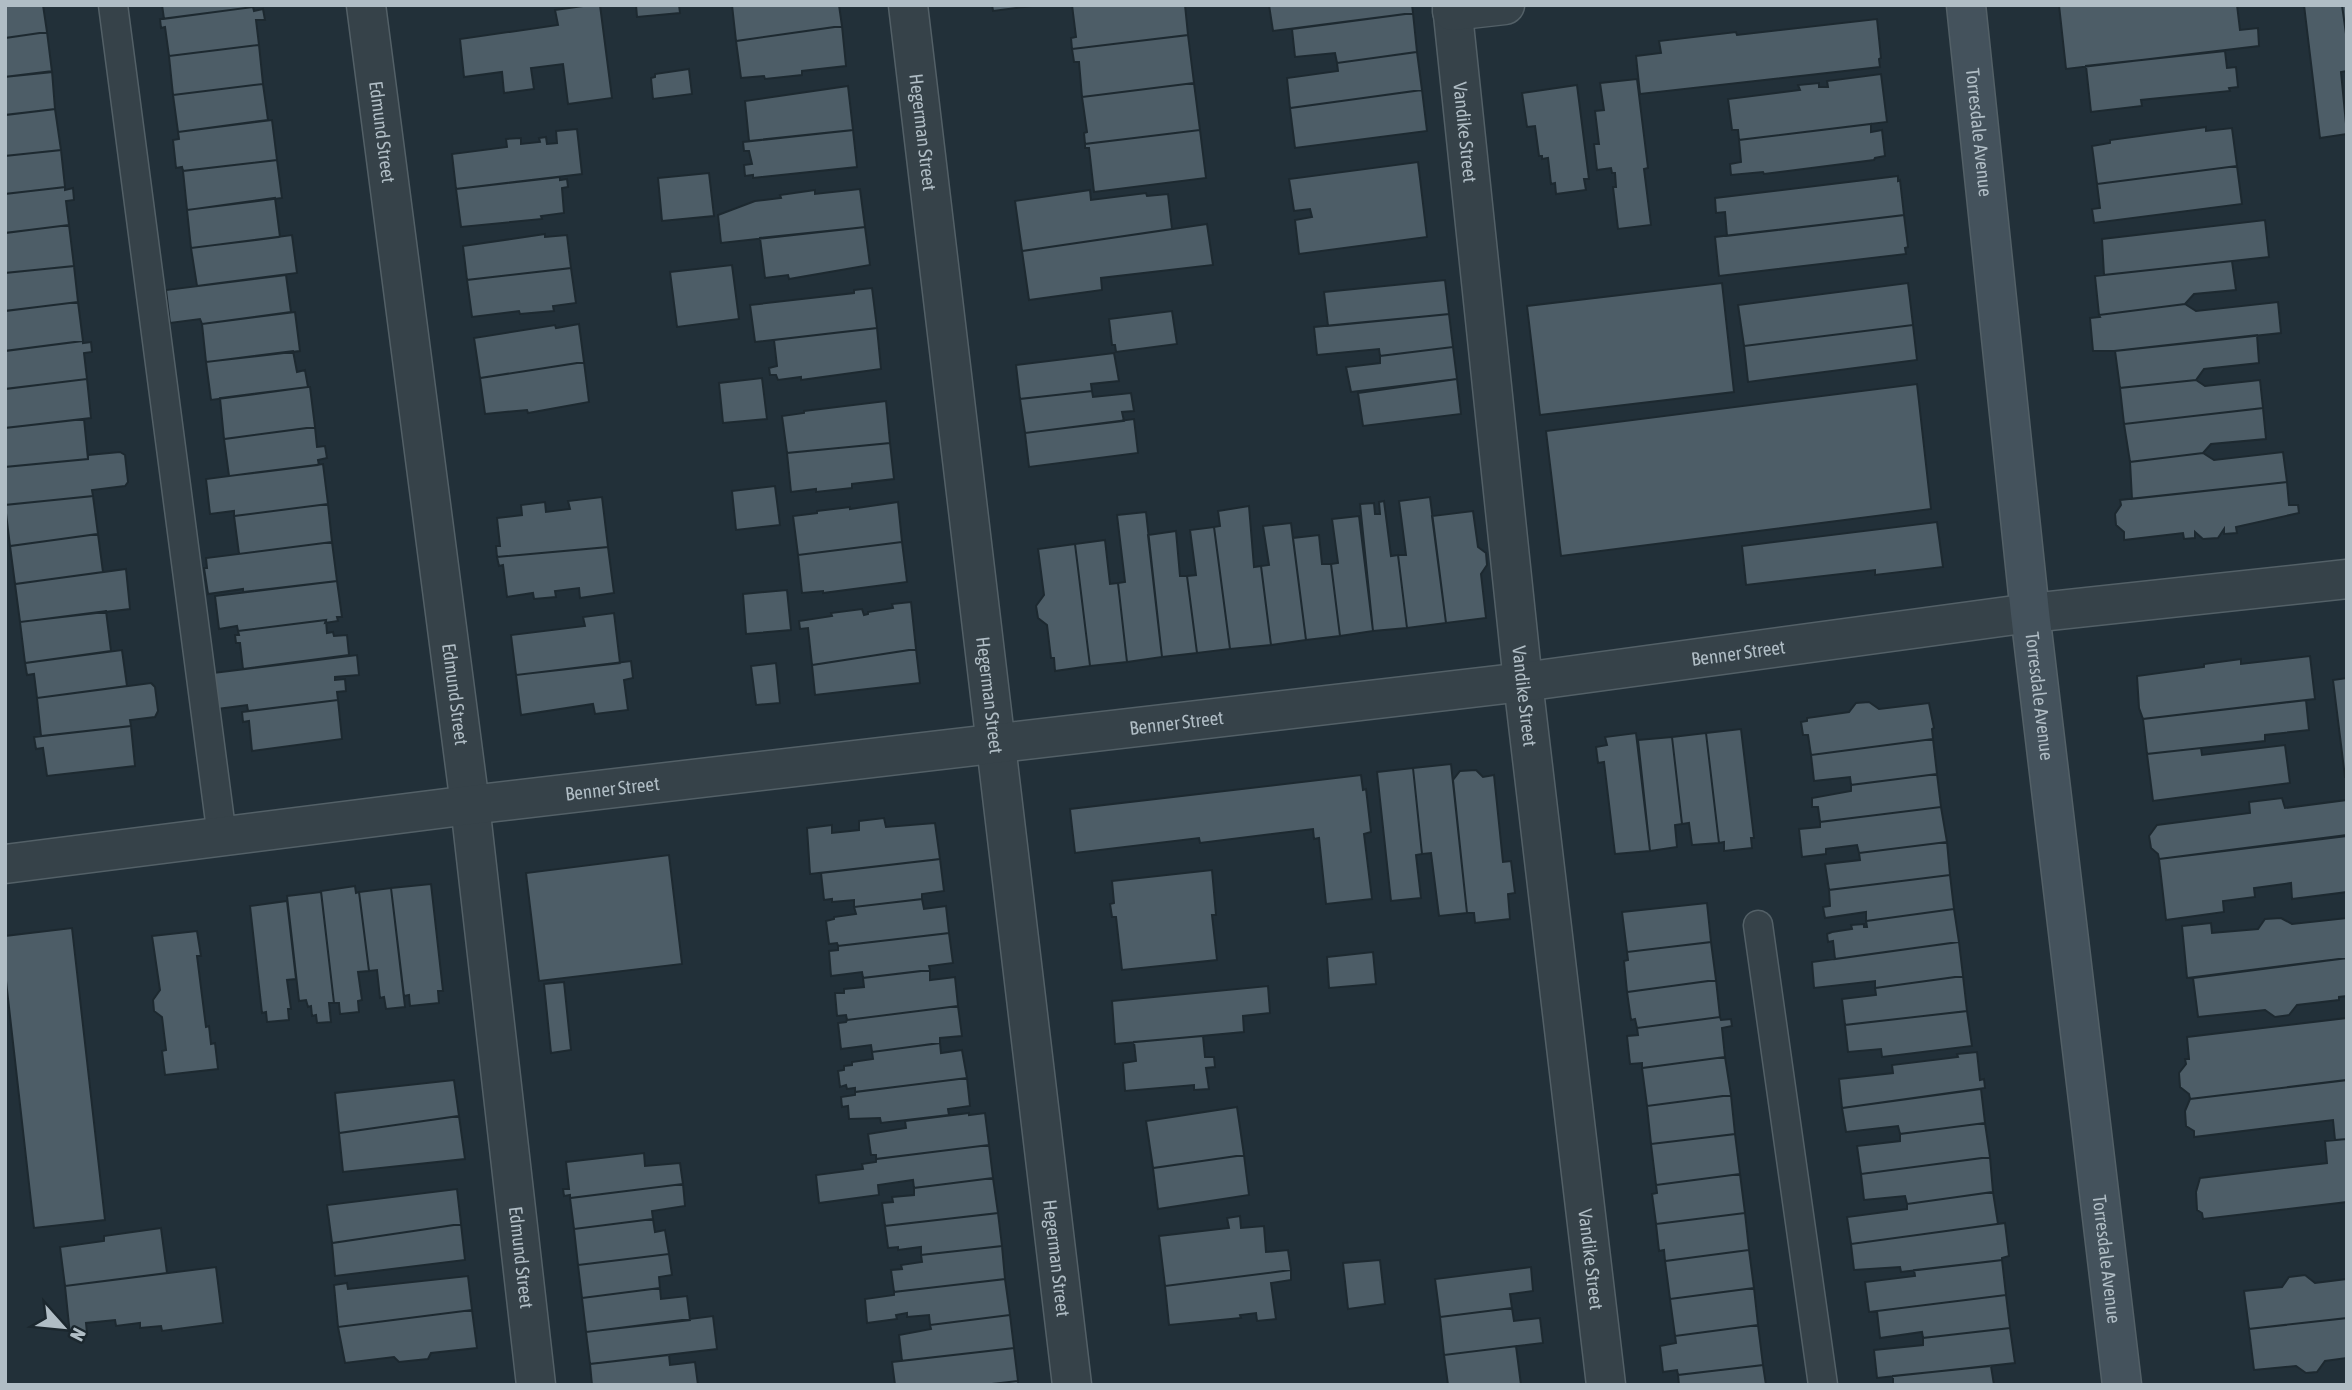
<svg xmlns="http://www.w3.org/2000/svg" width="2352" height="1390" font-family="'Asap Condensed',sans-serif">
<style>
.building{fill:#4d5d67;stroke:#1d2930;stroke-width:2}
.lines{fill:none;stroke-linecap:round;stroke-linejoin:round}
.lane-casing{stroke:#536067;stroke-width:31}
.street-casing{stroke:#536067;stroke-width:41}
.secondary-casing{stroke:#536067;stroke-width:41}
.lane{stroke:#364249;stroke-width:28}
.street{stroke:#364249;stroke-width:38}
.secondary{stroke:#44525c;stroke-width:38}
.labels{text-anchor:middle;stroke-width:6;stroke-linejoin:round;paint-order:stroke}
.street-label{font-size:19px;fill:#b0bdc5;stroke:#1b272e}
</style>
<rect width="100%" height="100%" fill="#223039"/>
<path class="building" d="M5 5H43L47 32 5 38Z
M162 5H253V7L164 19Z
M590 5H600L612 98 568 104 563 64 531 68 534 89 504 93 502 72 464 77 460 39 558 25 555 10Z
M636 5H679L680 13 637 17Z
M732 5H839L842 26 736 41Z
M992 5H1040L993 11Z
M1072 5H1185L1188 35 1072 49 1071 38 1076 37Z
M1269 5H1412L1413 13 1273 31Z
M2059 5H2237L2240 30 2258 28 2259 46 2066 69Z
M2304 5H2342L2347 41V71L2341 72 2347 134 2320 138Z
M2342 5H2347V41Z
M253 7 254 11 263 9 265 20H256L259 45 169 56 165 27 161 28 160 19Z
M1413 13 1417 52 1337 63 1335 53 1295 57 1292 29Z
M1877 19 1881 58 1879 59 1880 67 1640 94 1636 56 1661 53 1659 41 1736 32 1737 35Z
M842 26 846 66 802 71V75L765 79 764 76 741 78 736 41Z
M47 32 52 72 5 77V38Z
M1188 35 1194 83 1082 97 1079 62H1074L1072 49Z
M259 45 263 84 173 95 169 56Z
M2225 51 2227 68 2236 67 2238 87 2229 88 2230 91 2141 100 2142 106 2091 112 2086 66Z
M1417 52 1422 90 1290 108 1287 78 1338 71 1337 63Z
M689 69 692 94 653 99 651 78 655 77V74Z
M52 71 55 109 5 115V77Z
M1881 74 1887 122 1739 140 1738 130H1732L1728 99 1800 90 1798 85 1819 83V87H1828L1827 81Z
M1637 79 1648 168 1644 169 1651 225 1618 229 1613 187H1616L1615 173H1612L1611 168 1597 170 1594 144H1599L1595 111 1604 110 1600 83Z
M1194 83 1200 130 1085 144 1084 133 1087 132 1082 97Z
M263 84 268 120 178 132 173 95Z
M1577 85 1589 179H1584L1586 190 1556 194 1555 183 1551 184 1548 158 1542 159V156H1539L1535 126 1527 127 1522 93Z
M848 86 853 130 749 141 745 101Z
M1422 90 1427 131 1295 148 1290 108Z
M55 109 61 150 5 156V115Z
M272 120 277 160 183 171 182 167 176 168 173 140 179 139 178 132Z
M1871 124V132L1882 130 1885 156 1875 158 1874 160 1764 174 1763 172 1731 175 1730 164 1741 162 1739 140Z
M2206 127V131L2232 128 2237 166 2097 184 2092 146 2110 143V140Z
M577 129 582 174 456 189 452 154 507 147 506 139 521 138V144L540 142 539 138 546 137 547 144 557 143 556 131Z
M853 130 857 167 753 178V175L745 176 744 165 752 164 749 151H744L743 142Z
M1200 130 1206 178 1094 192 1089 148H1085V144Z
M61 150 65 187 5 194V156Z
M277 160 282 198 187 210 183 171Z
M1418 162 1427 237 1299 254 1295 220 1312 217 1310 209 1294 211 1289 179Z
M2237 166 2242 204 2094 223 2092 209 2100 208 2097 184Z
M709 173 714 216 662 221 658 178Z
M1898 176V181L1900 180 1904 215 1727 236 1725 212 1716 213 1715 198Z
M560 177V180L567 179 568 187 562 188 564 213 541 216 542 219 461 227 456 189Z
M65 187V190L73 188 74 200 66 201 69 225 5 233V194Z
M860 189 865 227 721 243 718 215 755 201 781 198 780 195 815 190V194Z
M1090 190 1091 200 1146 193 1147 196 1168 194 1172 229 1022 251 1015 201Z
M275 198 280 237 191 248 187 210Z
M1904 215 1908 247 1905 248 1906 254 1719 276 1715 237Z
M2265 220 2269 257 2104 275 2102 239Z
M1207 224 1213 265 1101 278 1102 290 1029 300 1022 251Z
M69 225 74 266 5 273V233Z
M865 227 870 265 789 279 788 275 765 278 760 238Z
M545 234V237L567 235 571 268 467 280 463 246Z
M292 235 297 273 197 286 191 248Z
M2232 261 2236 290 2194 294 2185 304 2099 315 2095 276Z
M732 265 739 319 677 327 670 272Z
M74 266 78 302 5 311V273Z
M571 268 576 303 553 306 554 311 520 314 519 311 472 317 467 280Z
M286 275 291 312 202 324 200 319 170 323 166 290Z
M1445 280 1449 314 1328 326 1324 292Z
M1722 283 1734 392 1540 415 1527 306Z
M1908 283 1913 325 1744 346 1738 305Z
M872 288 877 328 755 342 750 305 854 293V290Z
M78 302 83 341 5 351V311Z
M2278 302 2281 333 2115 351H2093L2090 318 2100 317 2099 315 2185 304 2196 311Z
M1172 311 1177 344 1116 352 1115 345H1112L1109 319Z
M295 312 300 351 206 362 202 324Z
M1449 314 1453 347 1380 356 1379 349 1317 355 1314 327Z
M579 324 584 362 480 378 474 338 555 325 556 328Z
M1913 325 1917 360 1748 382 1744 346Z
M877 328 881 369 801 380V377L778 380 776 375H770L769 368 777 366 774 340Z
M2257 335 2259 363 2204 369 2196 380 2120 388 2115 351Z
M83 341V343L91 342 92 352 84 353 87 379 5 389V351Z
M1453 347 1457 379 1351 392 1346 367 1380 363V356Z
M293 351 297 372 305 370 308 387 211 400 206 362Z
M1114 353 1119 381 1091 384 1092 391 1020 399 1016 365Z
M584 362 589 402 528 413 527 410 485 414 480 378Z
M762 378 767 419 723 423 719 383Z
M87 379 91 418 5 428V389Z
M1457 379 1461 414 1363 426 1358 393Z
M2196 380 2205 386 2260 380 2263 408 2124 424 2120 388Z
M1917 384 1931 509 1561 556 1546 431Z
M308 387H310L315 427 224 439 220 398Z
M1092 391 1093 397 1131 393 1134 411 1122 412 1124 421 1025 433 1020 399Z
M886 401 890 443 787 453 782 416 804 413V411Z
M2263 408 2266 439 2211 444 2203 453 2130 462 2124 424Z
M84 419 88 459 5 467V428Z
M1134 419 1138 453 1029 467 1025 433Z
M315 427 317 447 325 446 327 458 318 460 319 465 229 476 224 439Z
M890 443 894 479 852 484V488L816 492V489L791 492 787 453Z
M120 452 125 455 128 482 125 486 92 490 93 496 5 505V467L88 459V455Z
M2283 452 2287 482 2132 499 2130 462 2203 453 2214 460Z
M323 464 328 504 234 516V511L210 514 206 479Z
M2287 482 2289 505H2298L2299 513 2236 527 2237 533 2224 534V529L2218 538 2203 539 2195 532V538L2184 539 2183 533 2124 540V532L2116 525 2115 514 2121 505 2120 500Z
M775 486 780 525 736 530 732 491Z
M93 496 98 534 10 546 5 505Z
M602 497 608 547 497 557 496 546H500L497 518 522 515 521 505 545 502 546 512 570 509 568 501Z
M1430 497 1446 623 1407 628 1398 555H1406L1399 501Z
M1384 501 1391 556 1398 555 1407 628 1373 631 1360 504 1374 503 1375 514H1380L1379 502Z
M898 502 902 542 798 555 793 516 817 513V511L850 507V509Z
M328 504 332 542 239 554 234 516Z
M1249 506 1254 567 1261 566 1271 645 1230 649 1214 527 1220 526 1218 511Z
M1473 511 1478 547 1486 553 1487 565 1481 574 1486 618 1446 623 1432 516Z
M1146 512 1162 657 1127 662 1118 583 1125 582 1117 515Z
M1359 516 1373 631 1340 636 1331 564 1338 563 1332 519Z
M1937 522 1943 567 1875 575V570L1746 585 1742 546Z
M1291 523 1306 640 1271 645 1261 566 1269 565 1263 526Z
M1214 527 1230 649 1197 653 1187 576 1196 575 1190 530Z
M1176 531 1180 576H1187L1197 653 1162 657 1148 535Z
M98 534 103 572 15 584 10 546Z
M1319 535 1322 564H1331L1340 636 1306 640 1293 538Z
M1105 540 1110 584 1118 583 1127 662 1090 666 1075 544Z
M332 542 337 581 243 592V589L208 594 204 568H207L206 558Z
M902 542 907 582 823 593V591L802 593 798 555Z
M1075 544 1090 666 1055 671 1054 658H1051L1047 625 1038 618 1036 606 1044 595 1038 549Z
M608 547 614 593 580 598 579 588 555 591 556 597 534 599 533 593 507 597 503 565 499 566 497 557Z
M126 569 130 609 20 622 15 584Z
M337 581 342 617H337L338 621 325 623 326 620 238 631 237 626 219 629 215 596Z
M787 590 791 630 746 634 743 594Z
M911 602 916 649 812 665 808 628 800 629 799 621 832 616 831 613 862 609 864 615 868 614V612L893 608 892 604Z
M106 611 111 651 25 663 20 622Z
M614 613 620 663 516 675 511 635 585 626 583 617Z
M326 620 327 633 333 632 334 636 347 635 349 655 243 669 240 643H236L235 635H239L238 631Z
M916 649 920 683 815 695 812 665Z
M122 650 127 686 37 698 34 674 27 675 25 663Z
M357 655 359 675 335 677V680L345 679 346 691 337 692 338 700 248 711 247 705 217 709 213 673Z
M2310 656 2315 699 2143 719 2139 708 2137 676 2204 667V664L2241 659V664Z
M631 661 633 678 624 680 628 710 595 714 593 704 521 715 516 675Z
M776 663 780 703 756 705 751 666Z
M2347 678V777H2345L2333 680Z
M151 683 155 687 158 711 155 717 130 720 131 726 41 736 37 698Z
M338 700 342 739 252 751 249 721 243 722 242 712Z
M2306 700 2309 730 2265 735V741L2147 754 2143 719Z
M1869 702 1879 709 1929 703 1934 728 1932 729 1933 739 1811 755 1808 735H1803L1801 722 1807 721V718L1849 712 1856 703Z
M131 726 135 766 47 776 43 748 36 749 34 737Z
M1741 729 1754 838H1751L1752 848 1724 851V842L1719 843 1706 733Z
M1636 733 1650 851 1615 854 1604 762 1598 763 1596 747 1607 745 1605 737Z
M1706 733 1719 843 1692 845 1689 823 1682 824 1672 737Z
M1672 737 1682 824 1675 825 1677 847 1650 851 1638 740Z
M1933 739 1937 774 1851 785 1850 777 1814 781 1811 755Z
M2285 745 2290 783 2153 801 2147 754 2201 748 2202 755Z
M1451 764 1467 913 1439 916 1431 853 1422 854 1413 768Z
M1413 768 1422 854 1416 855 1421 898 1391 901 1377 772Z
M1476 770 1483 777 1494 775 1503 862 1511 861 1515 893 1508 894 1510 919 1475 923 1474 913H1467L1453 780 1460 771Z
M1937 774 1941 807 1820 822 1818 807H1812V798L1851 791V785Z
M1361 775 1363 790 1366 789 1371 832 1364 834 1372 899 1326 904 1319 838 1314 839 1313 829 1200 843 1199 838 1075 853 1070 809Z
M2282 798 2285 808 2347 800V835L2159 859 2158 854 2151 848 2149 836 2157 825 2250 813 2249 802Z
M1941 807 1947 842 1859 853 1857 845 1826 849V854L1802 857 1799 829 1820 827V822Z
M884 818 886 827 935 823 940 859 810 874 807 828 832 825V833L859 830V821Z
M2347 836V892L2292 899 2291 883 2254 888 2255 897 2223 901 2224 912 2166 920 2159 859Z
M1947 842 1950 875 1829 890 1825 864 1860 860 1859 853Z
M669 855 682 964 539 981 526 873Z
M940 859 944 891 922 894V899L854 907V900L832 902V899L824 900 821 873Z
M1212 870 1216 915H1212L1217 960 1122 970 1116 917H1112L1110 904 1114 903 1112 881Z
M1950 875 1954 909 1866 921V912L1825 918 1823 907 1830 906 1829 890Z
M431 884 443 991H438L439 1003 410 1006 409 995 404 996 391 888Z
M355 886 356 893 359 892 369 971 358 972 362 1000 358 1001 359 1012 340 1014 339 1003H334L321 891Z
M391 888 405 1007 386 1009 384 997 380 998 377 970 369 971 359 892Z
M321 892 334 1003H329L331 1022 317 1023 316 1015 312 1016 311 1006 308 1007 306 1000 299 1001 287 896Z
M922 899 924 909 946 906 949 933 838 946 837 943 829 944 826 921 834 919V917L856 914 854 907Z
M287 901 296 979 287 980 291 1009H288L289 1020 267 1022 266 1012 262 1013 250 906Z
M1707 903 1711 942 1627 952 1622 912Z
M1954 909 1959 942 1835 959 1833 941 1828 942 1827 934 1832 932 1852 929 1851 925 1864 924V927H1867L1866 921Z
M2281 918 2292 924 2347 918V958L2187 978 2182 926 2211 923 2212 933 2258 929 2265 919Z
M72 928 105 1220 34 1228 5 972V936Z
M197 931 201 956H197L206 1027 209 1026 211 1044 215 1043 218 1069 165 1075 162 1051 166 1050 162 1017 154 1011 153 1000 160 990 152 936Z
M949 933 953 963 929 966 930 970 863 978 862 972 831 976 829 951 838 950V946Z
M1711 942 1716 980 1627 992 1624 961 1628 960 1627 952Z
M1959 942 1963 976 1875 988V981L1814 988 1812 962Z
M1373 952 1376 984 1329 988 1327 957Z
M2347 958V996L2339 997V1000L2297 1005 2289 1015 2275 1017 2265 1010 2198 1017 2193 978Z
M930 970V980L955 977 958 1006 847 1020 846 1015 837 1016 835 993H844V989L864 987 863 978Z
M1963 976 1967 1011 1845 1025 1842 999 1876 995 1875 988Z
M1716 980 1720 1017 1637 1028 1635 1019 1631 1020 1627 992Z
M564 982 571 1050 551 1053 544 984Z
M1268 986 1270 1013 1243 1016 1244 1032 1115 1044 1112 1001Z
M958 1006 962 1036 940 1038V1043L872 1052 871 1045 841 1049 838 1023 846 1022 847 1020Z
M1967 1011 1972 1046 1882 1057 1881 1049 1848 1052 1845 1025Z
M1720 1017 1721 1020 1731 1019 1732 1026 1722 1028 1725 1057 1642 1068V1063L1630 1064 1627 1036 1638 1035 1637 1028Z
M2347 1018V1080L2190 1099 2189 1094 2180 1087 2179 1073 2186 1064 2185 1059H2189L2187 1037Z
M1203 1036 1205 1057H1214L1215 1067 1206 1068 1209 1089 1194 1090V1085L1125 1091 1123 1063 1136 1061 1134 1042Z
M940 1043 941 1053 962 1050 967 1078 855 1092V1088L847 1089 846 1085 840 1087 838 1071 844 1070V1066L852 1065V1062L873 1059 872 1052Z
M1977 1052 1980 1080 1984 1079 1985 1088 1842 1108 1839 1079 1893 1073 1892 1065 1958 1057 1957 1054Z
M1725 1057 1731 1095 1647 1106 1642 1068Z
M967 1078 970 1106 948 1109 949 1115 881 1123 880 1118 849 1119 848 1106 842 1107 841 1097 855 1095V1092Z
M454 1080 459 1116 339 1133 335 1093Z
M2347 1080V1139L2335 1140 2333 1120 2194 1137V1131L2186 1126 2185 1111 2190 1099Z
M1981 1089 1985 1123 1900 1134 1898 1126 1846 1132 1842 1108Z
M1731 1095 1735 1134 1651 1144 1647 1106Z
M1237 1107 1244 1155 1153 1168 1146 1121Z
M969 1113V1115L985 1113 989 1145 876 1159V1155H871L868 1134 906 1128 905 1121Z
M459 1116 465 1159 343 1172 339 1133Z
M1985 1123 1990 1157 1861 1174 1857 1146 1900 1141V1134Z
M1735 1134 1740 1174 1656 1185 1651 1144Z
M2347 1139V1202L2203 1219 2202 1213 2197 1210 2196 1192 2200 1178 2327 1163 2325 1141Z
M989 1145 993 1178 914 1188 913 1180 878 1185 879 1195 819 1203 816 1175 863 1169 862 1164 876 1162V1159Z
M644 1153 645 1166 680 1163 683 1184 570 1198V1195L564 1196 563 1189H569L566 1162Z
M1244 1155 1249 1195 1158 1209 1153 1168Z
M1990 1157 1993 1192 1907 1204 1905 1196 1864 1200 1861 1174Z
M1740 1174 1745 1213 1656 1224 1652 1194 1657 1193 1656 1185Z
M993 1178 998 1213 885 1226 882 1203 893 1202 892 1197 914 1195V1188Z
M683 1184 685 1206 652 1211 653 1219 574 1229 570 1198Z
M457 1189 461 1224 332 1243 327 1205Z
M1993 1192 1998 1224 1851 1244 1847 1217 1907 1209V1204Z
M998 1213 1002 1246 921 1255V1247L898 1250V1247L888 1248 885 1226Z
M1745 1213 1749 1250 1665 1261 1664 1250 1659 1251 1656 1224Z
M1240 1216 1241 1228 1264 1226 1266 1252 1288 1250 1291 1270 1165 1286 1159 1236 1229 1228 1227 1218Z
M653 1219 655 1232 665 1230 669 1254 578 1265 574 1229Z
M2005 1223 2009 1256 2002 1258V1260L1901 1272 1900 1267 1854 1270 1851 1244Z
M461 1224 465 1260 335 1276 332 1243Z
M161 1228 167 1273 65 1286 60 1247 104 1241V1236Z
M1002 1246 1005 1279 894 1292 891 1270 902 1269 901 1265 922 1262 921 1255Z
M1749 1250 1754 1288 1670 1299 1665 1261Z
M669 1254 672 1275 659 1277 660 1288 582 1298 578 1265Z
M1380 1260 1385 1304 1348 1309 1343 1263Z
M2002 1260 2006 1295 1869 1312 1865 1282 1915 1276 1914 1270Z
M216 1267 223 1323 162 1331 161 1326 140 1328V1323L116 1326 115 1320 86 1323 87 1333 70 1335 65 1286Z
M1531 1267 1533 1291 1510 1294 1512 1308 1440 1317 1435 1279Z
M1291 1270V1280L1271 1283 1276 1319 1257 1321 1256 1313 1240 1315 1241 1318 1169 1325 1165 1286Z
M2305 1275 2315 1283 2347 1279V1318L2249 1329 2244 1291 2282 1287 2289 1277Z
M468 1276 472 1310 338 1327 334 1285 347 1283 348 1289Z
M1005 1279 1010 1315 930 1325 929 1315 907 1317V1313L896 1315 897 1319 867 1323 865 1299 894 1295V1292Z
M660 1288 661 1299 687 1296 690 1320 586 1332 582 1298Z
M1754 1288 1758 1325 1675 1336 1670 1299Z
M2006 1295 2010 1328 1923 1338 1922 1332 1880 1338 1877 1311Z
M1512 1308 1514 1321 1540 1318 1543 1343 1444 1355 1440 1317Z
M472 1310 477 1348 431 1353 428 1359 399 1362 394 1357 345 1363 338 1327Z
M1010 1315 1014 1348 902 1361 899 1335 931 1329 930 1325Z
M713 1316 717 1349 590 1364 586 1332Z
M2347 1318V1358L2325 1361 2317 1372 2306 1373 2296 1366 2254 1370 2249 1329Z
M1758 1325 1763 1365 1678 1375 1677 1370 1663 1372 1660 1346 1676 1343 1675 1336Z
M2010 1328 2015 1363 1877 1378 1874 1350 1923 1345V1338Z
M1516 1346 1521 1385H1448L1444 1355Z
M1014 1348 1018 1381 983 1385H895L892 1362Z
M669 1355 670 1365 695 1362 698 1385H592L590 1364Z
M1763 1365 1766 1385H1679L1678 1375Z
M1991 1366 1994 1385H1893V1376Z
M1018 1381V1385H983Z"/>
<g class="lines">
<defs>
<path id="lane" d="M113 5 222 837
M1758 925 1823 1385"/>
<g id="street">
<path id="s1" d="M366 5 470 805 536 1385"/>
<path id="s2" d="M908 5 1072 1385"/>
<path id="s3" d="M1452 5 1523 682 1606 1385"/>
<path d="M1452 11 1505 5"/>
<path id="s4" d="M5 864 470 805 1523 682 2030 613 2347 579"/>
</g>
<g id="secondary">
<path id="s5" d="M1966 5 2030 613 2122 1385"/>
</g>
</defs>
<use href="#lane" class="lane-casing"/>
<use href="#street" class="street-casing"/>
<use href="#secondary" class="secondary-casing"/>
<use href="#lane" class="lane"/>
<use href="#street" class="street"/>
<use href="#secondary" class="secondary"/>
</g>
<g class="labels">
<g class="street-label">
<text dy="7" stroke="none"><textPath href="#s1" startOffset="128">Edmund Street</textPath></text>
<text dy="7" stroke="none"><textPath href="#s2" startOffset="128">Hegerman Street</textPath></text>
<text dy="7" stroke="none"><textPath href="#s3" startOffset="128">Vandike Street</textPath></text>
<text dy="7" stroke="none"><textPath href="#s5" startOffset="128">Torresdale Avenue</textPath></text>
<text dy="7" stroke="none"><textPath href="#s4" startOffset="1746">Benner Street</textPath></text>
<text dy="7" stroke="none"><textPath href="#s1" startOffset="695">Edmund Street</textPath></text>
<text dy="7" stroke="none"><textPath href="#s2" startOffset="695">Hegerman Street</textPath></text>
<text dy="7" stroke="none"><textPath href="#s3" startOffset="695">Vandike Street</textPath></text>
<text dy="7" stroke="none"><textPath href="#s5" startOffset="695">Torresdale Avenue</textPath></text>
<text dy="7" stroke="none"><textPath href="#s4" startOffset="1180">Benner Street</textPath></text>
<text dy="7" stroke="none"><textPath href="#s4" startOffset="612">Benner Street</textPath></text>
<text dy="7" stroke="none"><textPath href="#s1" startOffset="1262">Edmund Street</textPath></text>
<text dy="7" stroke="none"><textPath href="#s2" startOffset="1262">Hegerman Street</textPath></text>
<text dy="7" stroke="none"><textPath href="#s5" startOffset="1262">Torresdale Avenue</textPath></text>
<text dy="7" stroke="none"><textPath href="#s3" startOffset="1262">Vandike Street</textPath></text>
</g>
</g>
<rect width="2352" height="1390" fill="none" stroke="#b0bdc5" stroke-width="14"/>
<g transform="translate(63 1327) rotate(117)" stroke="#1b272e" stroke-width="5" paint-order="stroke">
<path d="M0-5L12 26L0 18L-12 26Z" fill="#b0bdc5"/>
<text y="-10" font-size="19" font-weight="bold" text-anchor="middle" fill="#b0bdc5">N</text>
</g>
</svg>
